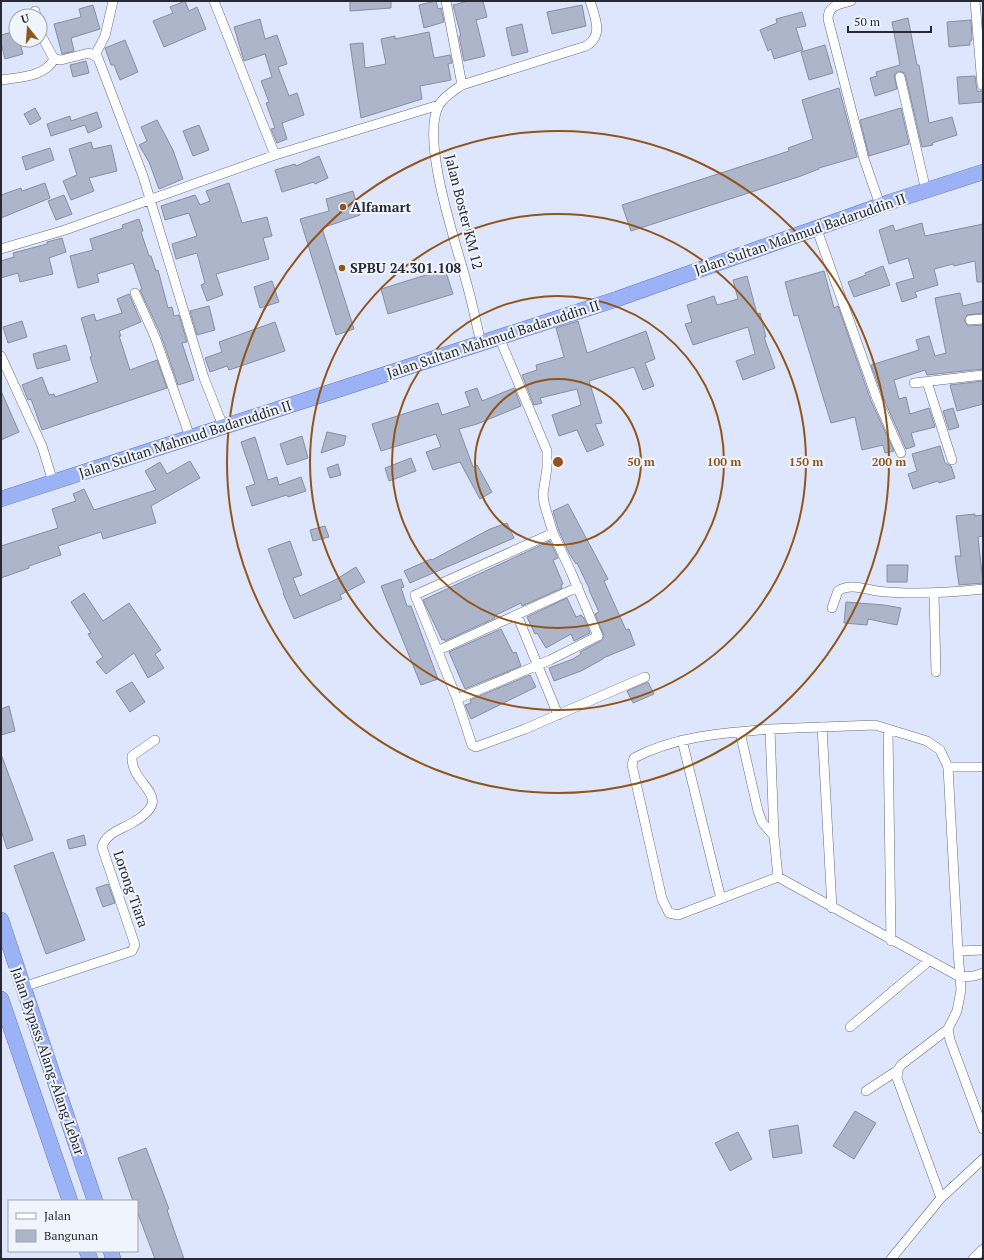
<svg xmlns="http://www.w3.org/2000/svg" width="984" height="1260" font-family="'PT Serif',serif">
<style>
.building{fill:#adb5cb;stroke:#868ea3}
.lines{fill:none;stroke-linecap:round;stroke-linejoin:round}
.minor-casing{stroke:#656c80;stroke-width:10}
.trunk-casing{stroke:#6376b1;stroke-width:16}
.minor{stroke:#fff;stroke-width:9}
.trunk{stroke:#9cb2f7;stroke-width:15}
.ring{fill:none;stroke:#925519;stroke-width:2}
.poi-dot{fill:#925519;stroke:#f0f4fd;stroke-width:1.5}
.labels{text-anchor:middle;stroke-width:4;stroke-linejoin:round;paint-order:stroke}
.poi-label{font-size:14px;font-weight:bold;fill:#272a32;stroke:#f0f4fd;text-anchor:start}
.street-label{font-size:14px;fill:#272a32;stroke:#f0f4fd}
.centre{fill:#925519;stroke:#f0f4fd;stroke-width:2}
.ring-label{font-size:12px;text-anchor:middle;font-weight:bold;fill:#925519;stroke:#f0f4fd;stroke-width:4;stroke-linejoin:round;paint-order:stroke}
</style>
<rect width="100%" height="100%" fill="#dee6fd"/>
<path class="building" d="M185 1 189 11 197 7 206 29 164 47 153 21 173 13 170 7Z
M350 1H391V8L350 11Z
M436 1 438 9 441 8 444 22 424 28 419 5Z
M468 1H483L487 17 476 20 485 56 464 61 459 36H461L453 5Z
M93 5 100 29 71 38 74 51 62 54 54 24 81 17 79 9Z
M582 5 586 26 552 34 547 12Z
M802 12 806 26 796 28 803 50 774 59 771 49 768 51 760 30 777 23 776 19Z
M908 18 917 65H919L929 123 952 117 957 135 932 143 933 145 922 147 905 73 899 71 894 75 897 89 875 96 870 78 877 76 876 72 900 65 892 22Z
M260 19 265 39 277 35 287 64 278 67 289 96 297 93 304 115 282 123 287 139 277 143 271 129 275 128 266 103 269 102 261 81 272 77 265 54 244 61 234 27Z
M971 20 972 40 970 41V45L949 47 947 22Z
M522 24 528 52 512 56 506 28Z
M16 31V40H19L23 54 5 59 1 43V35Z
M429 32 434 58 450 55 452 63 448 64 451 80 420 86 422 99 361 118 350 44 363 43 365 68 386 64 381 39 395 36V39Z
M125 40 138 72 120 80 114 65H111L105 48Z
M825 45 833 73 809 80 801 52Z
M86 61 89 73 73 77 70 65Z
M975 76 977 91H983V102L959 104 957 77Z
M839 88 857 157 819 168V169L798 177 631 231 622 205 789 151 788 148 813 139 802 100Z
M35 108 41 119 30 125 24 114Z
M901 108 909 144 869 156 860 120Z
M97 112 102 127 88 133 85 125 51 136 47 124 70 116 71 121Z
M157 120 173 150 183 179 159 189 149 162 139 145 147 141 141 127Z
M199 125 209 150 193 156 183 131Z
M91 142 93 149 111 145 117 171 89 178 94 191 71 200 63 181 77 175 69 149Z
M50 148 54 160 26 170 22 157Z
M319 156 328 178 315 184 314 182 282 192 275 170 295 164 296 166Z
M45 183 50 198 1 218V195L21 188 22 191Z
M229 183 242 223 267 217 272 236 263 238 269 259 216 274 223 295 207 301 201 285 205 283 197 253 176 259 172 244 197 236 189 213 165 220 161 206 195 195 200 205 210 201 206 191Z
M353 191 360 215 322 228 354 329 336 335 300 219 329 211 326 199Z
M64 195 72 214 56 220 48 201Z
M139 219 143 231 141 232 149 256H151L156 271 158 270 168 308 172 307 174 316 179 315 187 342 182 343 194 380 178 385 161 335 140 290 142 289 133 263 97 274 99 282 78 288 70 256 93 250 90 239 123 228 122 225Z
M922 223 925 236 983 224V282H977L975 261 954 266 953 264 934 269 938 285 915 292 917 297 902 302 896 283 914 278 908 258 889 264 879 230 893 225 895 231Z
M62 238 66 252 49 258 53 274 20 282 18 273 1 278V261L14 257 13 253 47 244V242Z
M883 266 890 285 854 297 848 282 866 275 865 273Z
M445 269 453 294 388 314 381 289Z
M824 271 834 308 838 306 871 401 894 451 885 453 883 445 862 450 855 417 831 423 798 315 794 316 785 282Z
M747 276 757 314 760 313 766 337H764L775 368 743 380 736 361 755 354 748 327 693 345 685 324 692 322 687 305 714 296 717 305 738 299 733 280Z
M272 281 279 302 260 308 254 287Z
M960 293 963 306 983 301V313L967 315 964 320 968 326 983 325V369L927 375 925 370 894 380 899 399 906 397 910 414 929 408 935 427 911 433 915 446 906 449 883 397 871 365 919 350 916 340 929 336 935 356 946 353 935 298Z
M129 294 141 322 119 331 121 336H119L130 370 157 360 167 388 42 430 31 399 28 400 22 385 42 377 49 395 54 394 55 397 98 382 90 357 92 356 81 318 94 314 96 321 122 313 117 299Z
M209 306 215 330 197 335 190 311Z
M22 321 27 337 8 343 3 327Z
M578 321 587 353 646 331 655 359 645 363 654 386 643 390 634 367 589 381 602 423 595 424 604 445 587 452 577 430 559 436 552 415 581 405 577 389 540 398 542 403 534 405 522 375 537 370 536 365 564 357 556 328Z
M275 322 285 351 229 370 227 366 210 372 205 358 222 352 219 342Z
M66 345 70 360 37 369 33 354Z
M983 381V404L957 411 950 385Z
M477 388 482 401 514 388 521 406 477 424 459 429 473 467 477 465 492 492 480 499 460 462 433 470 426 452 441 447 436 434 381 451 372 424 438 403 442 415 470 406 465 392Z
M1 391 19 432 1 440Z
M953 408 959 427 949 430 943 411Z
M327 432 346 436 344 445 321 453Z
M302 436 308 458 287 465 280 444Z
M255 437 268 480 277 477 279 485 301 477 306 491 288 497 287 495 252 506 246 487 255 484 241 442Z
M940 446 945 463 951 466 955 478 939 483 938 481 913 489 908 474 917 471 912 454Z
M411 458 416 471 389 481 385 468Z
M190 461 200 478 151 506 156 523 103 539 101 532 58 546 61 555 29 566V568L1 578V546L58 528 52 509 76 501 73 494 84 489 94 510 156 490 145 471 160 462 167 474Z
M338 464 341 475 330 478 327 468Z
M568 504 608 579 604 581 626 630 629 629 635 645 603 658V659L581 671 554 681 549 668 573 659 581 654 580 652 601 641 604 636 595 614 599 612 589 590H590L577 563 576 564 569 553 559 531 553 511Z
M975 514V516L983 515V536L978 537 983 583 959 585 955 556H961L956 516Z
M507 523 514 538 410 583 404 571 431 559 432 560 490 529Z
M325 526 329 537 313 541 310 530Z
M290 541 302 575 293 578 300 596 335 580 356 567 365 582 340 595 342 599 294 619 283 593H284L268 549Z
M550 541 558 558 553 560 563 584 561 585 562 588 522 606 521 603 494 616 495 618 445 641 444 639 442 640 423 600Z
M887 565H908L907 582H887Z
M401 579 404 587 401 588 407 606H411L438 679 421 685 381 586Z
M84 593 103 621 129 603 161 650 155 654 164 668 148 678 134 653 106 674 96 662 103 657 88 634 91 633 71 602Z
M567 598 576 617 581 615 584 618 590 633 574 641 571 634 546 648 537 633 535 634 527 617Z
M846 602 884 605 901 608 897 625 868 619 867 625 844 623Z
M501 629 513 653 516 652 521 666 465 689 449 652Z
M530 675 536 687 471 719 465 705 471 703 470 700Z
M132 682 145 702 130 712 116 691Z
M648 682 654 694 633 703 627 691Z
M9 706 15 731 1 735V709Z
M1 754 33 840 7 849 1 830Z
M84 835 86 845 69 849 67 840Z
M53 852 85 940 46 954 14 866Z
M108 884 115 903 103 907 96 888Z
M855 1111 876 1123 854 1159 833 1146Z
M798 1125 802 1153 773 1158 769 1130Z
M738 1132 752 1159 730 1171 715 1143Z
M146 1148 169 1209 167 1210 184 1259H155L137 1211V1201H133L118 1158Z"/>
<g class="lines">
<defs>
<path id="minor" d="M214 1 275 155
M446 1 462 85
M851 1C840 4 828 5 828 19L864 159 880 205
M975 1 982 85
M35 11 36 16
M40 33 54 59
M95 55 105 36 113 1
M54 59 61 60 89 53 98 58 143 176 204 378 223 426
M900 77 926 191
M1 80C20 77 45 77 54 59
M816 227 877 399 901 453
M1 249 65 230 275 155 439 105
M135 293 155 337 190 437
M970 320 983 319
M481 343C476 323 472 301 466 281 456 243 420 139 439 105 444 96 455 90 462 85L586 46C604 36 595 17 590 1
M1 356 42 446 53 482
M927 382 952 460
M914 383 983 375
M553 533 415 595 457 699 472 745 476 747 525 729 645 677
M934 594 936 672
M832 608 838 591C849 583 865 589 877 591 913 595 947 593 983 589
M517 615 558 715
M437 651 578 587
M457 699 550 660 598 636 571 572 553 533 544 503 543 494 547 468V451L499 337
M822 727 832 908
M770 729C724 733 675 736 634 758L632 765 662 899 669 913 678 915 778 877
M888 729 891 941
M740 732 758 811 762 822 774 836
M682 740 721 899
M948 767H983
M958 951 983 950
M983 973 974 976 960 977 778 877 774 836 770 729 875 725 927 741 940 750 948 767 958 951 961 990 957 1011 948 1029 950 1040 983 1129
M23 987 132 951 135 945 102 847C106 833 120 830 132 823 179 796 130 787 132 756L155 740
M850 1027 930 960
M866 1091 898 1070
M941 1198 897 1078 898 1070 901 1065 948 1029
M891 1259 941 1198 983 1159
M973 1259 983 1249"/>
<path id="trunk" d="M1 499 617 299 890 202 983 172
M1 920 95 1201
M1 999 70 1201
M87 1251 90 1259
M111 1251 113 1259"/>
</defs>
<use href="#minor" class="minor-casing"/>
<use href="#trunk" class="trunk-casing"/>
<use href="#minor" class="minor"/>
<use href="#trunk" class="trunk"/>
</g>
<g class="ring">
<circle cx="558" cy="462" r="83"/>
<circle cx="558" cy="462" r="166"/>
<circle cx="558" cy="462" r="248"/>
<circle cx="558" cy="462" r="331"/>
</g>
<g class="poi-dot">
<circle cx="343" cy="207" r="4"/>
<circle cx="342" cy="268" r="4"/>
</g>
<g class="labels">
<g class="poi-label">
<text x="351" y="212">Alfamart</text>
<text x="350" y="273">SPBU 24.301.108</text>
</g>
<g class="street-label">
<text transform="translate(464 212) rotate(76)" y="5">Jalan Boster KM 12</text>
<text transform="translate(800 234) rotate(-19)" y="5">Jalan Sultan Mahmud Badaruddin II</text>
<text transform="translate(493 339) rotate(-18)" y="5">Jalan Sultan Mahmud Badaruddin II</text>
<text transform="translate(185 439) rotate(-18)" y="5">Jalan Sultan Mahmud Badaruddin II</text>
<text transform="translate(131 889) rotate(71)" y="5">Lorong Tiara</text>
<text transform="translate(48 1061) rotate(71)" y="5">Jalan Bypass Alang-Alang Lebar</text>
</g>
</g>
<circle cx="558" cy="462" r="6" class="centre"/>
<g class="ring-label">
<text x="641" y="466">50 m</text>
<text x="724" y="466">100 m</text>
<text x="806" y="466">150 m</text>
<text x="889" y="466">200 m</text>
</g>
<rect width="984" height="1260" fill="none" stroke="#272a32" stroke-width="4"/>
<rect x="8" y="1200" width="130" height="52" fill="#f0f4fd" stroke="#a0a3ac"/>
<rect x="16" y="1213" width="20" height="6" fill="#ffffff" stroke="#a0a3ac"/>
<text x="44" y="1220" font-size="12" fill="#272a32">Jalan</text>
<rect x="16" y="1230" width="20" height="12" fill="#adb5cb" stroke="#a0a3ac"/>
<text x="44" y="1240" font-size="12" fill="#272a32">Bangunan</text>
<g transform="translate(28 28) rotate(343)"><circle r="19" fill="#f0f4fd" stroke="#a0a3ac"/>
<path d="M0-3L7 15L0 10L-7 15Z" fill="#925519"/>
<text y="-6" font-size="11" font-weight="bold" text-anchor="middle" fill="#272a32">U</text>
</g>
<path d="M848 26v6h83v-6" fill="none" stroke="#272a32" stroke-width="2"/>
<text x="854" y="26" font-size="12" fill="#272a32" stroke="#f0f4fd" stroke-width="3" paint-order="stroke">50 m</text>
</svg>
